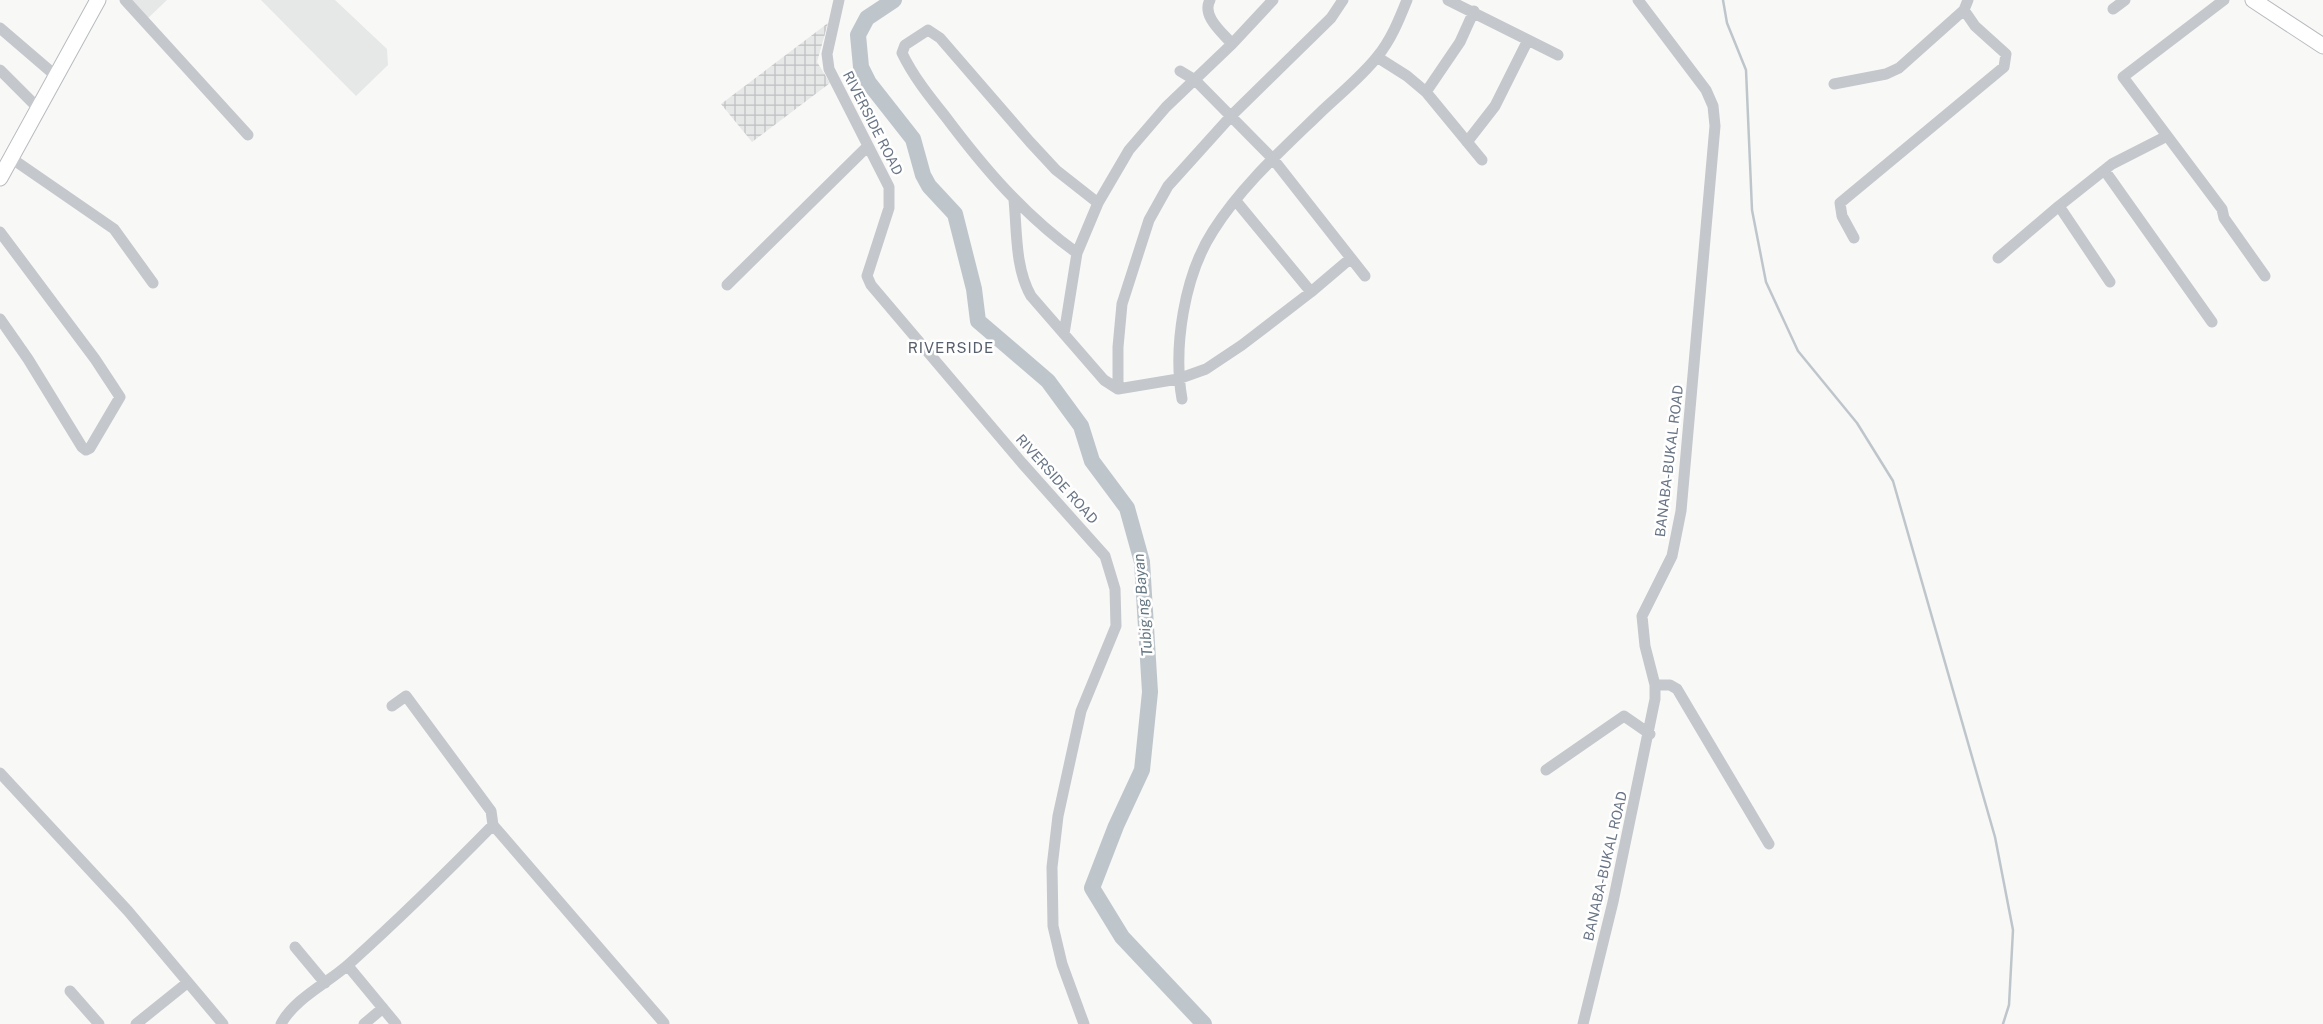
<svg xmlns="http://www.w3.org/2000/svg" width="2323" height="1024" font-family="'Public Sans',sans-serif">
<style>
.built{fill:#e6e7e7}
.industrial{fill:url(#industrial-grid)}
.lines{fill:none;stroke-linecap:round;stroke-linejoin:round}
.stream{stroke:#bec6cc;stroke-width:2.5}
.river{stroke:#bec6cc;stroke-width:16}
.major-casing{stroke:#b7bbbf;stroke-width:17}
.minor{stroke:#c4c7cb;stroke-width:11}
.major{stroke:#fff;stroke-width:15}
.labels{text-anchor:middle;stroke-width:5;stroke-linejoin:round;paint-order:stroke}
.street-label{font-size:14px;fill:#697586;stroke:#fff}
.neighbourhood-label{font-size:15px;letter-spacing:1px;fill:#565f6b;stroke:#fff}
.water-label{font-size:15px;font-style:italic;fill:#647681;stroke:#fff}
</style>
<defs>
<pattern id="industrial-grid" width="8" height="8" patternUnits="userSpaceOnUse" patternTransform="scale(1.25)"><rect width="8" height="8" fill="#e6e7e7"/><path d="M0 4h8M4 0v8" fill="none" stroke="#bec0c1"/></pattern>
</defs>
<rect width="100%" height="100%" fill="#f8f8f6"/>
<path class="built" d="M130 0H167L146 20Z
M261 0H335L387 49 388 65 356 96Z"/>
<path class="industrial" d="M828 23 817 62 830 83 752 142 721 104Z"/>
<g class="lines">
<path class="stream" d="M1723 0 1727 23 1746 70 1752 210 1766 282 1798 351 1857 423 1893 481 1995 837 2013 930 2009 1005 2003 1024"/>
<path class="river" d="M894 0 867 18 858 35 861 67 869 83 913 139 923 175 929 186 955 214 974 289 978 321 1048 381 1081 426 1092 461 1127 508 1142 562 1150 692 1142 770 1116 826 1092 888 1122 937 1204 1024"/>
<defs>
<path id="major" d="M2253 0 2323 46
M0 178 98 0"/>
</defs>
<use href="#major" class="major-casing"/>
<path class="minor" d="M125 0 248 135
M839 0 827 54 829 69 889 187V208L867 276 871 285 1022 463 1105 556 1115 589 1116 626 1081 711 1058 816 1052 867 1053 926 1062 964 1084 1024
M1210 0C1201 16 1223 33 1232 44
M1448 0 1558 55
M2224 0 2123 77 2222 209 2224 218 2265 276
M2113 9 2125 0
M0 28 56 76
M1377 57 1407 76 1426 92 1482 160
M0 70 37 107
M1180 71 1195 80 1273 159 1365 276
M1834 84 1886 74 1899 68 1964 10
M1426 92 1460 42 1474 11
M1467 142 1495 106 1528 40
M11 158 114 229 153 283
M2105 171 2212 322
M1014 200C1017 231 1015 268 1031 296L1104 380 1118 389 1178 379 1206 369 1242 345 1311 292 1351 258
M1236 201 1311 292
M2059 206 2110 282
M0 232 95 359 120 397 90 448 86 450 82 447 28 359 0 319
M1854 238 1842 216 1840 203 2004 67 2006 54 1975 26 1964 10 1968 0
M1077 253C1024 215 984 168 945 116 929 96 913 76 902 53L905 45 928 30 940 38 1030 142 1056 170 1098 203
M1998 258 2059 206 2112 164 2167 136
M727 285 868 146
M1064 334 1077 253 1098 203 1129 150 1166 107 1232 44 1273 0
M1118 389V347L1122 304 1149 220 1168 186 1232 115 1331 18 1343 0
M1182 399C1173 347 1184 276 1213 231 1242 185 1284 148 1323 110 1341 93 1362 76 1377 57 1391 40 1399 20 1407 0
M1655 685H1670L1677 689 1769 844
M392 706 406 696 491 811 493 825 664 1023
M1546 770 1624 716 1650 734
M0 773 128 911 223 1024
M295 947 325 983
M348 966 396 1024
M70 991 99 1024
M136 1024 187 983
M281 1024C295 998 328 983 349 964 399 919 446 873 493 825
M364 1024 383 1008
M1583 1024 1613 902 1655 699V685L1645 646 1642 616 1672 556 1681 511 1715 126 1713 106 1706 90 1638 0"/>
<use href="#major" class="major"/>
</g>
<g class="labels">
<g class="street-label">
<text transform="translate(873 123) rotate(63)" y="5">RIVERSIDE ROAD</text>
<text transform="translate(1669 461) rotate(-83)" y="5">BANABA-BUKAL ROAD</text>
<text transform="translate(1057 479) rotate(48)" y="5">RIVERSIDE ROAD</text>
<text transform="translate(1605 866) rotate(-77)" y="5">BANABA-BUKAL ROAD</text>
</g>
<g class="neighbourhood-label">
<text x="951" y="353">RIVERSIDE</text>
</g>
<g class="water-label">
<text transform="translate(1143 605) rotate(-95)" y="5">Tubig ng Bayan</text>
</g>
</g>
</svg>
